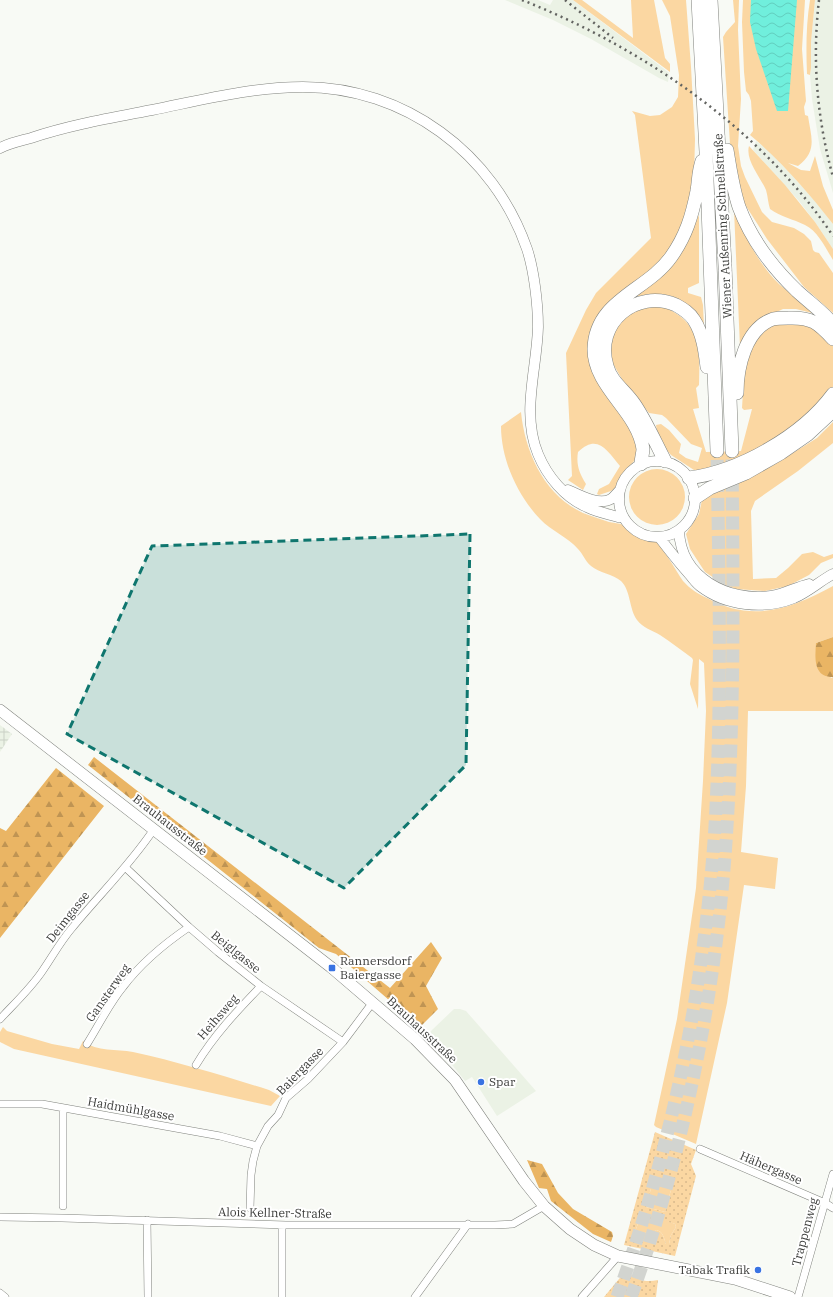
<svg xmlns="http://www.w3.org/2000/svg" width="833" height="1297" font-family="'IBM Plex Serif',serif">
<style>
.built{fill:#ebf2e5}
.industrial{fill:url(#industrial-grid)}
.grass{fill:#fbd7a2}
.forest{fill:url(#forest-firs)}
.park{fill:url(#park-dots);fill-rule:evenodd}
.water{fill:url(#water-waves)}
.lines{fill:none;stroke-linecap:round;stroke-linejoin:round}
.highway-tunnel{stroke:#d2d4d0;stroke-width:13;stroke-dasharray:13 6;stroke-linecap:butt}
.street-casing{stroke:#81837e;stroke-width:8}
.secondary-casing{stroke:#81837e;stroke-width:11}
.primary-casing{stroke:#81837e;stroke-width:12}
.highway-casing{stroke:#81837e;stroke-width:14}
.street{stroke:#fff;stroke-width:7}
.secondary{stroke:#fff;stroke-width:10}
.primary{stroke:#fff;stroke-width:11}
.highway{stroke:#fff;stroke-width:13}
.rail{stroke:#636461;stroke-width:2.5;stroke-dasharray:2 4;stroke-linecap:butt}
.marked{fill:#0f766e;fill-opacity:0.2;stroke:#0f766e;stroke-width:3;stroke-dasharray:8 5;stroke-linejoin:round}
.poi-dot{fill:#3973e2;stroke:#fff;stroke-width:1.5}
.labels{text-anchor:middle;stroke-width:4;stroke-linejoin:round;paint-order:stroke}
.street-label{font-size:12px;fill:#3b3c3a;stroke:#fff}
.poi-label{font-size:12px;fill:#3b3c3a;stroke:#fff;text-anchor:start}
</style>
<defs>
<pattern id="industrial-grid" width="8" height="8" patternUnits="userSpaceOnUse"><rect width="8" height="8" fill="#ebf2e5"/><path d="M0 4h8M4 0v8" fill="none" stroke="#cad0c5"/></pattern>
<pattern id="forest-firs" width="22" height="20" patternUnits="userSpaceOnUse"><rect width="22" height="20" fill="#eab564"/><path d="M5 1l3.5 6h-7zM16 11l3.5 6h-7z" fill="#bf9453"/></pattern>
<pattern id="park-dots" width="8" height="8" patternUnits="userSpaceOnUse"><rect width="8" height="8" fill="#fbd7a2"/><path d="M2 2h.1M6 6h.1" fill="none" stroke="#d8b98c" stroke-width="1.8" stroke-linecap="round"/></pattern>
<pattern id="water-waves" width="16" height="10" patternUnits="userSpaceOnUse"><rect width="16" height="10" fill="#70efdc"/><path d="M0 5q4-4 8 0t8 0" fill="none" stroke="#62cebe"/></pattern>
</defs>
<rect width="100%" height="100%" fill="#f8faf5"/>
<path class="built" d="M505 0H538L550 5 553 0H573L663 68 669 73 668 82 659 78 591 39 553 20Z
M815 0H833V193L820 149 812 99 810 75 811 68V42Z
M756 141 768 150 788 171 815 201 833 224V249L815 222 799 201 753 150Z
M454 1009H460L466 1011 536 1091 497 1116 472 1077 465 1081 453 1066 426 1037 432 1030Z"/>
<path class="industrial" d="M0 725 12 734 0 752Z"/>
<path class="grass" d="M573 0H582L633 38 631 0H654L665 58 670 64V72Z
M662 0H686L691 67 695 139 694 178 691 203 672 250 597 325 638 446 635 460 622 474 615 488 611 491 599 495 597 494 599 489 609 484 620 466C607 451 598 433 578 452 576 464 579 473 586 484L583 490 568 480 572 476 566 353 586 310 596 293 651 238 635 115 632 111 650 116 660 115 672 107 678 97 679 75 670 16Z
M733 0H739L738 30 741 99 738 146 741 166 745 177 762 212 772 222 794 228 804 234 811 241 813 250 815 252 819 253 833 273V313L804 287 767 239 744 203 732 159 730 144 723 37 726 32 735 22Z
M743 0H805L802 49 806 101 804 107 805 115 808 116C811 137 818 151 798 166L788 163 801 170 810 171 815 156 823 186 833 210V224C808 192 781 161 750 135L753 131 751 101 749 95 746 91 744 72 742 22Z
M810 0H815L811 42V68L810 75 807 74C806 50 806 24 810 0Z
M749 146 785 185 815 222 833 249V260C826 249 818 231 805 225 793 219 781 217 770 209 768 203 768 197 766 190 761 178 745 160 749 146Z
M734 210C745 237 758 263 779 284 788 292 801 301 811 309L812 313 796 309H783L764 318 740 347Z
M699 215V283L688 288V293L701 297 703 305 704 328C700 321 696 312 690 307 674 292 655 292 635 297L695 223Z
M660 305C701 322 700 346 699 385L696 388 699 408 693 409 706 452 741 451 752 409 744 410 742 408 744 375 748 355 754 339 771 325 805 322 833 344V387L830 393 794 426 744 457 703 470H694L671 455 665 448 657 431 656 425 661 424 669 430 681 444 679 453 686 458 698 462 702 448 691 444 666 418 662 415 649 413 623 381 612 362 610 353 612 335 621 321 639 307Z
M521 412C525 452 544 495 583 513 591 516 600 519 609 522 613 523 617 523 621 524 626 527 629 532 635 535 640 539 650 538 655 541 662 546 677 572 683 581 690 589 698 594 707 598 752 623 791 609 833 586V637L816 643 831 678 833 677V711H748L746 786 741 852 778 858 775 889 744 885 727 1003 696 1144 656 1127 654 1125 677 1019 696 888 703 781 706 711 704 663 699 659 698 709 690 684 693 660 692 658C681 650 671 642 660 635 652 630 643 628 637 620 629 609 631 591 621 581 613 574 599 573 591 566 585 561 583 554 578 549 568 537 551 531 540 519 517 495 501 459 501 426Z
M833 422V443L798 471 755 501 751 511 753 579 776 578 788 568 802 554 813 552 824 557 833 554V558L821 563 809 575 788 586 765 591 736 589 723 584 705 572 690 549 686 534 699 514 702 500 712 492 772 466 817 438Z
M629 497a28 28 0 1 1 56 0a28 28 0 1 1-56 0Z
M3 1027 7 1031 52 1044 79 1049 83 1041C97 1052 117 1049 133 1052 179 1062 224 1076 269 1090L280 1096 271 1106 14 1049 0 1042V1032Z
M653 1181 672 1186 665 1212 646 1207Z
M641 1216H644L649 1220H665L675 1224 676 1227 671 1235 669 1244H666C664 1238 663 1231 656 1230 651 1233 651 1232 647 1232 641 1234 640 1236 634 1234Z"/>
<path class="forest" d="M833 637V677C813 677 815 658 816 643Z
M94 757 390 988 431 942 442 958 426 986 438 1009 420 1027 336 954 319 948 88 765Z
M56 768 104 806 0 938V828L6 831Z
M527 1160 542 1164 558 1193 573 1209 612 1232 613 1236 611 1242 593 1234 551 1201 547 1189 539 1188Z"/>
<path class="park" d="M655 1132 696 1150 691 1164 696 1176 675 1256 624 1245ZM653 1181 672 1186 665 1212 646 1207ZM641 1216H644L649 1220 659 1223 663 1220 675 1224 676 1227 671 1235 669 1244H666C664 1238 663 1231 656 1230 651 1233 651 1232 647 1232 641 1233 640 1236 634 1234Z
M624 1273C630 1273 633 1277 639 1279 645 1282 652 1281 658 1280L656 1297H604Z"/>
<path class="water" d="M751 0H797L788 111H777L756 49 750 22Z"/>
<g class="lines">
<path class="highway-tunnel" d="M617 1297C672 1147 705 986 715 826 722 701 719 576 717 451
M631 1297C685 1149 718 984 727 826 735 701 733 576 732 451"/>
<defs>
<path id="street" d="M126 868 189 927 218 952 261 986 343 1042
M0 1019C14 1004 29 990 41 973 51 959 60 942 72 928 99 895 130 865 154 829
M87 1044C99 1025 109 1004 123 987 141 963 164 944 189 927
M196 1065C214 1035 237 1011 261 986
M0 1104H42L220 1136 257 1146
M700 1149 825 1203 833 1208
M63 1206V1108
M250 1208 251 1175 253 1161 257 1146 268 1126 278 1115 286 1098 308 1079 343 1042 373 1002
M0 1217 62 1218 286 1225H495L513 1224 544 1206
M147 1220 148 1297
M282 1225V1297
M0 1293 5 1297
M415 1297 468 1224
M582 1297 618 1256
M798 1297 833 1174"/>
<path id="secondary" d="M0 148C10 143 20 141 31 138 70 125 111 118 152 110 202 100 252 87 303 87 404 87 494 153 527 249 534 270 538 304 538 327 537 369 521 413 538 454 547 476 565 498 587 507 597 512 608 514 618 517H623
M619 499a38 38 0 1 1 76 0a38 38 0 1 1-76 0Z
M568 490C579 495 599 506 611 499 614 497 617 493 620 490
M679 531C681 578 728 602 771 596 785 594 796 587 809 584
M659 537C669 550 679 563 690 575 693 579 696 583 700 586 726 606 764 610 794 598 808 592 820 581 833 574"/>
<path id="primary" d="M0 710 332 968 415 1039 455 1080 524 1181 544 1206 570 1229 594 1245 618 1256 735 1279 790 1297"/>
<path id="highway" d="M698 0 706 152 717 451
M711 0 725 266 732 451
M727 150C730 169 733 189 739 207 751 239 773 268 797 291 809 302 823 312 833 324
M737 393C737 368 745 329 773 319 777 318 783 318 788 318 812 317 818 323 833 339
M665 461C655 442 647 423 635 405 626 391 611 382 607 366 594 323 636 288 676 305 683 309 690 313 694 320 703 334 705 351 707 367
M641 464C641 459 643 453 643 449 638 411 594 388 594 349 595 300 647 291 671 257 686 236 692 216 697 191 699 179 698 173 702 161
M689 478C740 471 802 436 833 394
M695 498 710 488 746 473 781 453 807 435 833 411"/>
</defs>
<use href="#street" class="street-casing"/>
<use href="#secondary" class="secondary-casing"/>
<use href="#primary" class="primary-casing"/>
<use href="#highway" class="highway-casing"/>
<use href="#street" class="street"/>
<use href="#secondary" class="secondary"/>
<use href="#primary" class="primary"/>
<use href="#highway" class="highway"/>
<path class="rail" d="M522 0C641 47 761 128 833 236
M565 0 613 38
M819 0C812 60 817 119 833 177"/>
</g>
<path class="marked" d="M470 534 466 765 344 888 67 734 152 546Z"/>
<g class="poi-dot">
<rect x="328" y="964" width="8" height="8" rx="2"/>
<circle cx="481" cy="1082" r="4"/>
<circle cx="758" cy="1270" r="4"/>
</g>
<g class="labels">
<g class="street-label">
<text transform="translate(723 226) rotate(-93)" y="4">Wiener Außenring Schnellstraße</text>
<text transform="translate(170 825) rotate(38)" y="4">Brauhausstraße</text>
<text transform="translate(68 917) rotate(-52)" y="4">Deimgasse</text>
<text transform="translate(236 952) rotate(39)" y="4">Beiglgasse</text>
<text transform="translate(108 993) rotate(-55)" y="4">Gansterweg</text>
<text transform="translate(218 1017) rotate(-49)" y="4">Heihsweg</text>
<text transform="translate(422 1030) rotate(43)" y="4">Brauhausstraße</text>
<text transform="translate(300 1071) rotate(-46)" y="4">Baiergasse</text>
<text transform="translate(131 1109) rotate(10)" y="4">Haidmühlgasse</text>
<text transform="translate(771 1168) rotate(23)" y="4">Hähergasse</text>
<text transform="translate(275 1213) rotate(1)" y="4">Alois Kellner-Straße</text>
<text transform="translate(805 1232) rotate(-75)" y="4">Trappenweg</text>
</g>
<g class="poi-label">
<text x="340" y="965">Rannersdorf<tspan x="340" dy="14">Baiergasse</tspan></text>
<text x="489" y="1086">Spar</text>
<text x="750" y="1274" text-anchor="end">Tabak Trafik</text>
</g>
</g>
</svg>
